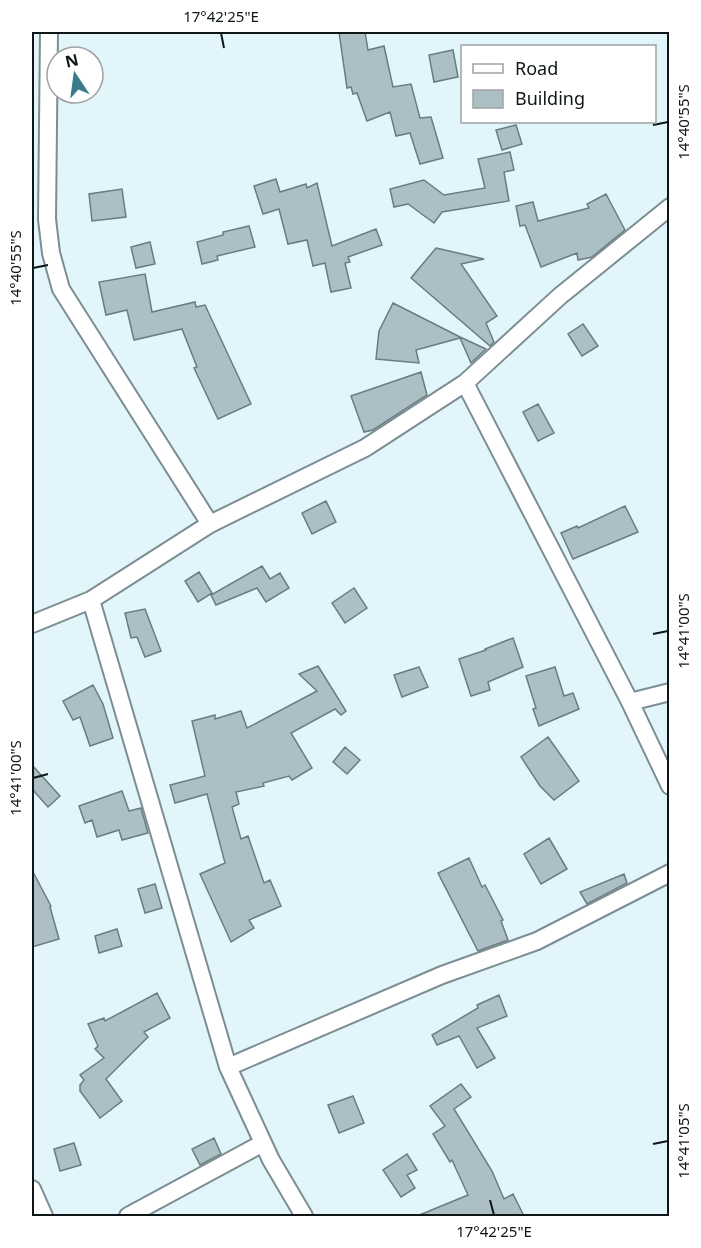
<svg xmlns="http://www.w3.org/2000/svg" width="701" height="1248" font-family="'Noto Sans',sans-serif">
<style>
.building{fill:#acbfc4;stroke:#6a7c81;stroke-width:1.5}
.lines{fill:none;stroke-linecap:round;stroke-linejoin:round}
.street-casing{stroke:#7c8e93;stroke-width:20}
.street{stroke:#fff;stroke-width:16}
.ticks{fill:none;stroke:#0f1617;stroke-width:2}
.neatline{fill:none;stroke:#0f1617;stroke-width:2}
.ticks-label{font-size:15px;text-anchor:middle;fill:#0f1617}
</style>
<rect width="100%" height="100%" fill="#e2f5fb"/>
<path class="building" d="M339 32H365L368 50 384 46 393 87 411 84 420 118 431 117 443 158 420 164 410 133 396 136 390 112 367 121 357 93 353 94 351 87 347 88Z
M453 50 458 77 434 82 429 55Z
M516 125 522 144 502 150 496 130Z
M510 152 514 170 504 172 509 201 442 212 434 223 408 204 394 207 390 189 424 180 444 195 485 188 478 159Z
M276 179 280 192 306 184 307 188 317 183 332 246 376 229 382 245 348 257 350 262 345 263 351 288 331 292 325 263 313 266 307 240 288 244 279 209 263 214 254 186Z
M122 189 126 217 92 221 89 194Z
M606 194 625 230 592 257 578 260 577 253 541 267 525 225 520 226 516 206 533 202 538 221 589 208 587 204Z
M249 226 255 247 217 256 218 260 202 264 197 242 223 235V232Z
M150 242 155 264 136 268 131 247Z
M436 248 484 259 461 264 497 316 486 323 494 342 490 346 411 278Z
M145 274 152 312 195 302 196 307 205 305 251 404 218 419 194 368 197 367 182 329 134 340 127 310 106 315 99 282Z
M393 303 460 337 486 349 471 363 460 338 416 350 419 363 376 359 379 331Z
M583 324 598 346 582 356 568 334Z
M421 372 427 395 373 430 364 432 351 396Z
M538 404 554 433 538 441 523 412Z
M326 501 336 522 312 534 302 513Z
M625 506 638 532 573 559 561 533 577 526 578 528Z
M262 566 270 579 280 573 289 588 266 602 257 588 216 605 211 595Z
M199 572 212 593 198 602 185 581Z
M354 588 367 608 345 623 332 603Z
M145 609 161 651 145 657 137 637 131 638 125 613Z
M513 638 523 667 488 682 490 690 471 696 459 659 486 650 485 649Z
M318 666 346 711 341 715 335 709 291 733 312 768 292 780 289 776 263 783 264 786 236 792 239 804 232 807 241 839 248 836 264 883 270 880 281 906 249 920 254 928 231 942 200 874 225 863 207 794 175 803 170 785 205 776 192 721 215 715V719L241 711 247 728 317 691 299 674Z
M419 667 428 687 402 697 394 675Z
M555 667 564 696 573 693 579 709 539 726 533 709 536 708 526 676Z
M93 685 103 704 113 738 90 746 80 717 73 720 63 701Z
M548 737 579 781 554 800 540 786 521 757Z
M345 747 360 760 347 774 333 762Z
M32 765 60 796 48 807 32 789Z
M122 791 129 811 141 808 148 833 122 840 119 830 97 837 92 820 85 823 79 806Z
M549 838 567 869 541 884 524 854Z
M469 858 482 887 485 885 503 920 501 921 508 940 478 951 438 873Z
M32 870 51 906 50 907 59 939 32 947Z
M624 874 627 883 587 904 580 892Z
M155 884 162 908 145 913 138 889Z
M117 929 122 946 99 953 95 936Z
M157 993 170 1018 144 1032 148 1037 106 1079 122 1101 100 1118 80 1091V1085L84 1080 80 1075 104 1058 95 1049 98 1046 88 1024 104 1018 105 1021Z
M499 995 507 1016 477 1028 495 1058 477 1068 459 1036 437 1045 432 1035 478 1008 477 1005Z
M461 1084 471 1097 454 1109 492 1171 504 1199 513 1194 524 1216H417L468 1195 452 1160 450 1162 433 1134 445 1126 430 1106Z
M353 1096 364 1123 339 1133 328 1105Z
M214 1138 221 1154 200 1165 192 1149Z
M74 1143 81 1165 60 1171 54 1149Z
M407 1154 417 1170 407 1175 415 1188 401 1197 383 1170Z"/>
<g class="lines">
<defs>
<path id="street" d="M49 32 47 219 51 253 61 289 210 524
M465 383 630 702 670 786
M91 600 228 1067 271 1160 304 1216
M32 624 91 600 210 524 365 448 465 383 560 296 670 207
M630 702 670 692
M228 1067 442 975 537 941 670 873
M32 1189 44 1216
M128 1216 263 1143"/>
</defs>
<use href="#street" class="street-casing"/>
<use href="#street" class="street"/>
</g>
<path class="ticks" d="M221 33 224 48M653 125 668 122M33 268 48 265M653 634 668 631M33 778 48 774M653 1144 668 1141M490 1200 494 1215"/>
<rect width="701" height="1248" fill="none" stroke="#ffffff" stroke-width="66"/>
<rect x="461" y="45" width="195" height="78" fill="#ffffff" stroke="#9fa2a2" stroke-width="1.5"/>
<rect x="473" y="64" width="30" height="9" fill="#ffffff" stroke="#9fa2a2" stroke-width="1.5"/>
<text x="515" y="75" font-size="18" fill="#0f1617">Road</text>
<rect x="473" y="90" width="30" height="18" fill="#acbfc4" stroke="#9fa2a2" stroke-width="1.5"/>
<text x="515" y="105" font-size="18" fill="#0f1617">Building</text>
<g transform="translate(75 75) rotate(347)"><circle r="28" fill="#ffffff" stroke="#9fa2a2" stroke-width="1.5"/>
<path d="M0-4.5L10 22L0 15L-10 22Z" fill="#397b8c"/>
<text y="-9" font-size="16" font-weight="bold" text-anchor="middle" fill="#0f1617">N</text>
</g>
<rect x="33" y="33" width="635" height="1182" class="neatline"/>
<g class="ticks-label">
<text x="221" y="22">17°42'25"E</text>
<text transform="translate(684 122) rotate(-90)" y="5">14°40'55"S</text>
<text transform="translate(16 268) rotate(-90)" y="5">14°40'55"S</text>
<text transform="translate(684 631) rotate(-90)" y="5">14°41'00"S</text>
<text transform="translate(16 778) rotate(-90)" y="5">14°41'00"S</text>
<text transform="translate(684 1141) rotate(-90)" y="5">14°41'05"S</text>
<text x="494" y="1237">17°42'25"E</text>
</g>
</svg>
